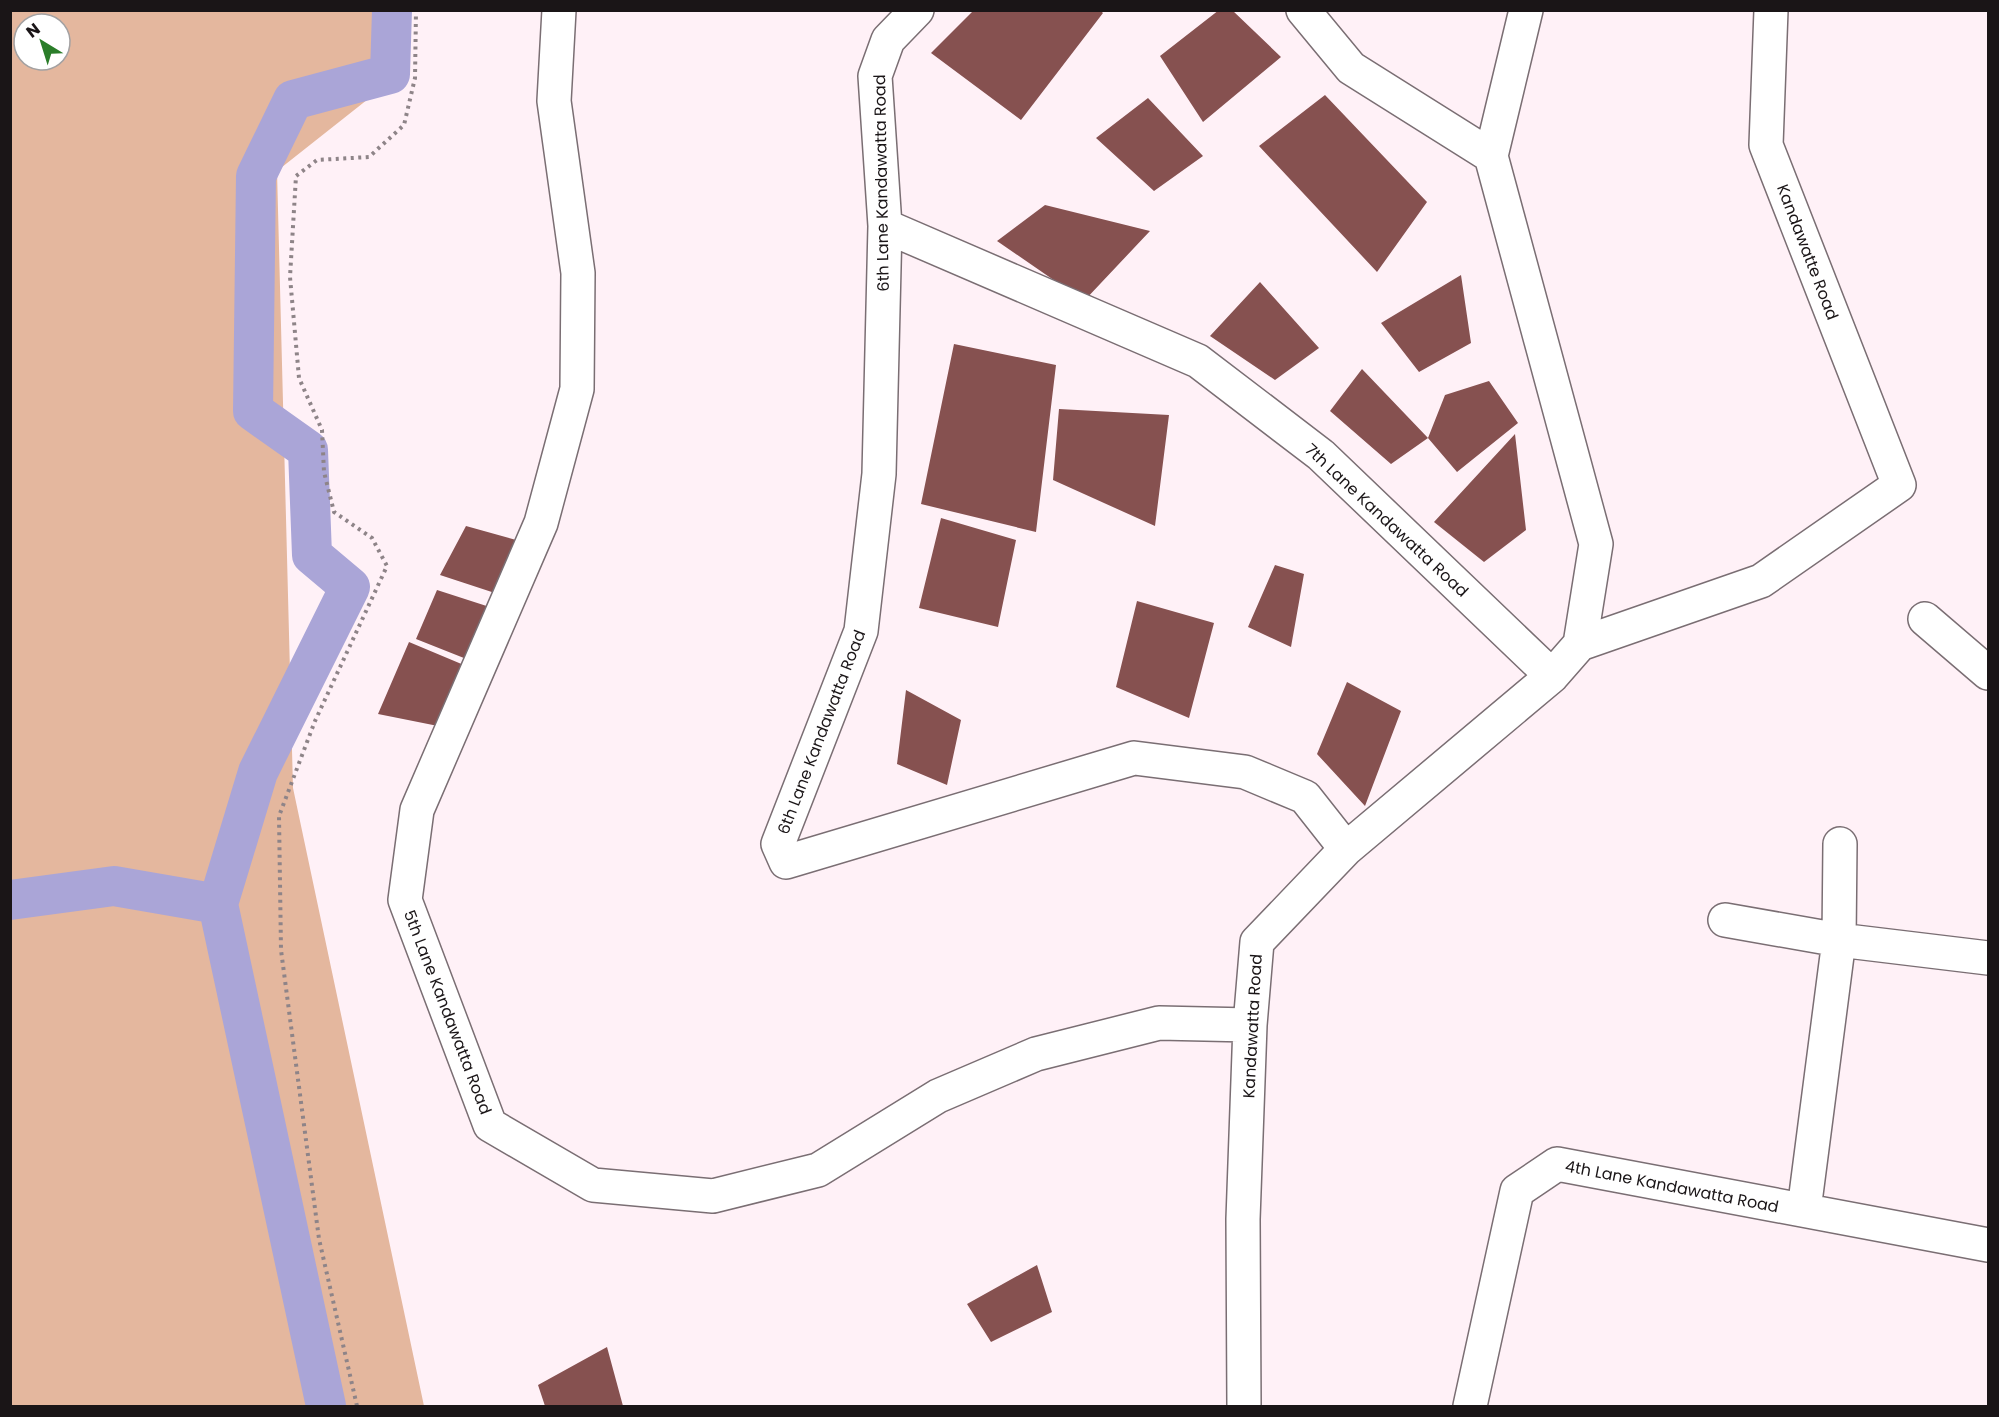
<svg xmlns="http://www.w3.org/2000/svg" width="1999" height="1417" font-family="Poppins,sans-serif">
<style>
.green{fill:#e4b79e;fill-rule:evenodd}
.lines{fill:none;stroke-linecap:round;stroke-linejoin:round}
.canal{stroke:#aaa5d7;stroke-width:40}
.building{fill:#865150}
.minor-casing{stroke:#7a6e73;stroke-width:36}
.path{stroke:#8e8488;stroke-width:4;stroke-dasharray:3 4.5;stroke-linecap:butt}
.minor{stroke:#fff;stroke-width:33}
.labels{text-anchor:middle;stroke-width:6;stroke-linejoin:round;paint-order:stroke}
.street-label{font-size:16px;fill:#1a1517;stroke:#fff}
</style>
<rect width="100%" height="100%" fill="#fff1f7"/>
<path class="green" d="M10 11H384L377 92 277 171 293 788 424 1406H11ZM24 24H60V60H24Z"/>
<g class="lines">
<path class="canal" d="M10 900 114 886 218 904 326 1406
M218 904 258 772 350 587 312 555 308 450 253 411 256 176 293 100 390 74 392 10"/>
</g>
<path class="building" d="M974 10H1100L1103 13 1021 120 931 53Z
M1219 10H1232L1281 57 1203 122 1160 56Z
M1325 95 1427 202 1377 272 1259 146Z
M1148 98 1203 156 1154 191 1096 138Z
M1045 205 1150 231 1084 301 997 241Z
M1461 275 1471 343 1419 372 1381 323Z
M1260 282 1319 348 1275 380 1210 336Z
M954 344 1056 365 1036 532 921 504Z
M1362 369 1428 438 1445 395 1489 381 1518 423 1457 472 1428 438 1391 464 1330 411Z
M1059 409 1169 415 1155 526 1053 480Z
M1515 434 1526 530 1484 562 1434 522Z
M941 518 1016 540 998 627 919 608Z
M466 526 527 543 504 596 440 575Z
M1275 565 1304 574 1291 647 1248 627Z
M437 590 499 610 474 662 416 639Z
M1137 601 1214 623 1189 718 1116 687Z
M409 642 471 668 448 728 378 714Z
M1347 682 1401 711 1365 806 1317 754Z
M906 690 961 720 947 785 897 764Z
M1037 1265 1052 1312 991 1342 967 1304Z
M607 1347 623 1406H545L538 1385Z"/>
<g class="lines">
<defs>
<path id="minor" d="M559 10 554 101 578 273 577 389 541 523 417 810 405 900 490 1125 593 1185 713 1196 818 1170 938 1096 1036 1054 1159 1023 1250 1025
M917 10 888 40 875 76 885 226 879 474 861 631 778 844 786 862 1134 758 1245 772 1305 797 1346 849
M1303 10 1351 68 1491 156
M1526 10 1491 156 1596 544 1580 644
M885 226 1198 361 1321 455 1552 676
M1925 619 1988 673
M1580 644 1761 581 1899 485 1766 145 1771 10
M1840 844 1839 940 1988 958
M1725 920 1839 940 1804 1210
M1244 1406 1243 1219 1250 1025 1257 942 1346 849 1552 676 1580 644
M1470 1406 1517 1191 1557 1164 1988 1245"/>
</defs>
<use href="#minor" class="minor-casing"/>
<path class="path" d="M357 1406 319 1239 281 950 279 816 315 721 387 566 372 538 334 512 324 472 322 430 299 378 290 277 296 176 317 160 369 157 404 125 415 78 416 10"/>
<use href="#minor" class="minor"/>
</g>
<g class="labels">
<g class="street-label">
<text transform="translate(881 183) rotate(-91)" y="6">6th Lane Kandawatta Road</text>
<text transform="translate(1808 252) rotate(69)" y="6">Kandawatte Road</text>
<text transform="translate(1387 520) rotate(43)" y="6">7th Lane Kandawatta Road</text>
<text transform="translate(821 732) rotate(-69)" y="6">6th Lane Kandawatta Road</text>
<text transform="translate(448 1012) rotate(69)" y="6">5th Lane Kandawatta Road</text>
<text transform="translate(1252 1026) rotate(-87)" y="6">Kandawatta Road</text>
<text transform="translate(1672 1186) rotate(11)" y="6">4th Lane Kandawatta Road</text>
</g>
</g>
<rect width="1999" height="1417" fill="none" stroke="#1a1517" stroke-width="24"/>
<g transform="translate(42 42) rotate(322)"><circle r="28" fill="#ffffff" stroke="#a3a1a2" stroke-width="1.5"/>
<path d="M0-4.5L10 22L0 15L-10 22Z" fill="#2a7d29"/>
<text y="-9" font-size="16" font-weight="bold" text-anchor="middle" fill="#1a1517">N</text>
</g>
</svg>
